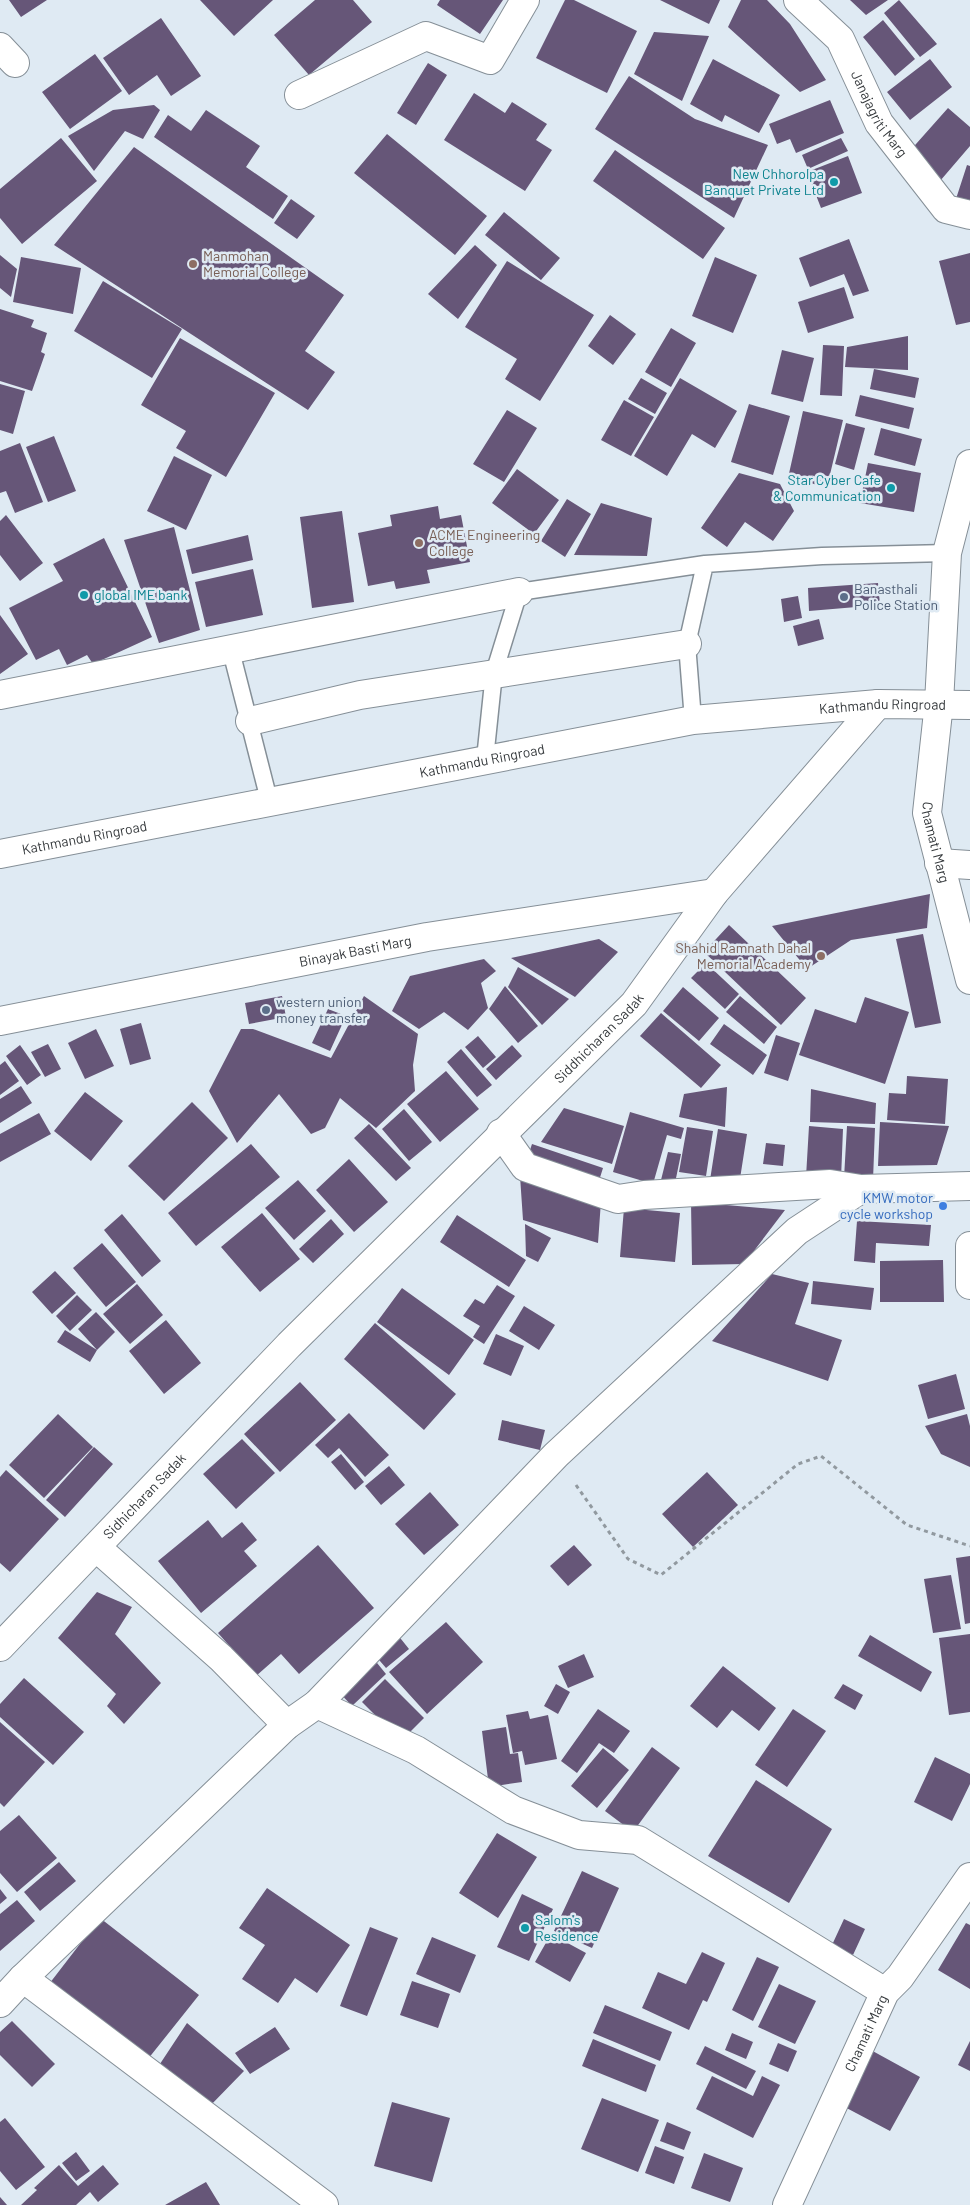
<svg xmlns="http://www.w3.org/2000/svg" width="970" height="2205" font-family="Barlow,sans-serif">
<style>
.building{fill:#665678}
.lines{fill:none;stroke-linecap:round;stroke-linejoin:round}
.lane-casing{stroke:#858f97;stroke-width:19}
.street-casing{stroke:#858f97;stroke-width:30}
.secondary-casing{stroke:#858f97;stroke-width:30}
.highway-casing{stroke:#858f97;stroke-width:30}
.path{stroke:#91999f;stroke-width:3;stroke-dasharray:4 4;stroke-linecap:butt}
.lane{stroke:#fff;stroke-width:16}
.street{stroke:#fff;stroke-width:28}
.secondary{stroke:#fff;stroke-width:28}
.highway{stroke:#fff;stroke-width:28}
.culture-dot{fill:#0f9aa8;stroke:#dfeaf3;stroke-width:2}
.education-dot{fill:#8d6e63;stroke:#dfeaf3;stroke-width:2}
.service-dot{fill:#5c6f8a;stroke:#dfeaf3;stroke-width:2}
.shop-dot{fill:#3f7fe0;stroke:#dfeaf3;stroke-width:2}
.labels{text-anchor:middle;stroke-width:5;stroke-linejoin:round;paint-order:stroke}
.street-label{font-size:14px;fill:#35393c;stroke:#dfeaf3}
.culture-label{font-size:14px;fill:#0d838f;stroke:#dfeaf3;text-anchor:end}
.education-label{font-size:14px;fill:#785e54;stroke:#dfeaf3;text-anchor:start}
.service-label{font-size:14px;fill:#4e5e75;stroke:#dfeaf3;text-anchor:start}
.shop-label{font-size:14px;fill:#366cbe;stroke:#dfeaf3;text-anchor:end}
</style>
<rect width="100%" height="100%" fill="#dfeaf3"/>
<path class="building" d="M9 0H47L21 17Z
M200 0H273L234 36Z
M315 0H353L372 22 309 75 274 35Z
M440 0H503L480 34 437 5Z
M565 0H574L637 31 607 93 536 58Z
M660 0H720L709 24Z
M741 0H767L790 24 826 80 800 92 728 27Z
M850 0H888L866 15Z
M899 0 937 44 920 57 884 13Z
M161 18 201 76 171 96 157 75 129 95 103 58Z
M883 20 915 59 895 76 863 37Z
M654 32 709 36 682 101 634 74Z
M95 54 122 91 70 129 42 92Z
M713 59 780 95 759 133 725 115 722 122 690 104Z
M930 59 952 87 910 120 887 92Z
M428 63 447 75 416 125 397 113Z
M629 76 695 119 768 145 734 218 595 129Z
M474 93 505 113 512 102 547 124 536 140 552 150 525 191 444 140Z
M830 100 844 133 796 153 790 139 777 144 769 124Z
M154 105 160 110 143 139 125 131 94 171 68 136 113 110Z
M948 108 970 127V146L940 181 908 153Z
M206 110 260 146 246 167 288 196 273 219 154 137 168 115 191 131Z
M387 134 487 216 455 255 354 173Z
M61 138 97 181 22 244 0 218V189Z
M841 138 848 151 808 169 802 155Z
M134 147 344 295 305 351 335 372 308 410 54 245Z
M615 150 725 228 703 259 593 181Z
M848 156 862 193 821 208 807 172Z
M967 165 970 166V208L954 205Z
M291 199 315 216 297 239 274 223Z
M504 212 560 258 541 280 485 235Z
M849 239 869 291 853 296 844 274 810 287 799 258Z
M475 245 497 265 458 319 428 294Z
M970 253V322L956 325 939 261Z
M0 255 17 269 11 297 0 288Z
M21 257 81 268 73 314 13 302Z
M715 257 757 275 733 333 692 316Z
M507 261 594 315 540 401 505 379 517 359 465 327Z
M103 281 182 329 152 378 74 331Z
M844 287 854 318 808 333 798 302Z
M0 309 34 320 31 327 47 333 41 352 45 354 32 391 0 381Z
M610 315 636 334 613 365 588 346Z
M671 328 696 343 671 387 645 372Z
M908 336V370L845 367 847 347Z
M180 338 275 393 226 477 176 448 186 431 141 405Z
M823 345 844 346 842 396 820 395Z
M782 350 814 358 803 402 771 394Z
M874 369 919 378 915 398 870 389Z
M641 378 667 393 655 414 628 399Z
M680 378 737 411 715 448 692 434 667 476 634 456Z
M0 384 25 391 13 434 0 430Z
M860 395 914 408 909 429 855 416Z
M624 400 654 417 631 456 601 440Z
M749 404 790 416 773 475 731 462Z
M507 410 537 428 504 482 473 464Z
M803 411 843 420 827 487 788 478Z
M846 423 865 428 854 470 835 464Z
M881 428 922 439 915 466 874 455Z
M54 436 76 491 48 502 26 447Z
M20 443 43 502 15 513 6 491 0 493V451Z
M174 456 212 475 186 530 147 511Z
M868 463 921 473 914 512 860 503Z
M517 469 559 500 534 534 492 503Z
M739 473 780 484 794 511 773 541 745 522 727 547 701 528Z
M567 499 591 514 565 557 541 541Z
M601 503 652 518 647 556 574 555Z
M438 506 440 519 461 515 470 562 427 570 430 583 396 589 394 581 368 586 358 533 392 526 390 515Z
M342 511 354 602 312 608 300 517Z
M6 515 43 563 20 581 0 555V521Z
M174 527 200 630 159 643 124 540Z
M248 535 253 560 192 574 186 550Z
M104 538 152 637 93 664 87 655 67 665 59 649 36 660 9 608 63 581 53 564Z
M253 569 263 615 206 627 195 582Z
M878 583 880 605 809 611 808 588Z
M798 596 802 618 784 622 781 599Z
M0 615 28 654 0 674Z
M819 619 824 639 798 646 793 626Z
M930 894 927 928 851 940 807 969 772 926Z
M729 925 806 998 781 1025 704 952Z
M923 934 941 1023 915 1028 896 939Z
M599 939 618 952 575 997 511 958Z
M484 959 496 971 481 983 488 1008 468 1030 444 1012 419 1029 392 1011 410 976Z
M706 963 739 994 725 1009 691 978Z
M518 967 569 999 542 1025 508 987Z
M505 986 538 1026 518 1043 489 1009Z
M683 987 719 1018 699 1041 663 1011Z
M282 996 286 1017 249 1024 245 1003Z
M364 996 418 1034 413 1065 415 1091 376 1128 340 1098 325 1128 311 1134 279 1094 237 1143 209 1091 241 1029H253L331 1058Z
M740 996 777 1027 764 1044 726 1012Z
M865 997 909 1012 885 1084 799 1055 815 1009 856 1023Z
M328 1009 346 1016 330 1051 312 1043Z
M661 1013 721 1065 701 1088 640 1036Z
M141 1023 151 1059 130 1065 120 1029Z
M724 1024 767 1055 753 1075 710 1044Z
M96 1029 114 1066 85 1079 68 1043Z
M776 1035 800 1043 788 1081 764 1073Z
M478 1036 496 1057 483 1068 465 1047Z
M48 1044 61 1069 45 1077 31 1052Z
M20 1045 41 1075 27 1085 6 1056Z
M512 1045 522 1056 496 1080 486 1069Z
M461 1049 492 1085 477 1097 447 1062Z
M5 1061 19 1081 0 1095V1065Z
M446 1071 479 1109 440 1142 407 1104Z
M907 1076 948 1079 945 1124 887 1120 889 1093 906 1094Z
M21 1086 32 1103 0 1123V1099Z
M727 1087 725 1127 679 1117 684 1094Z
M811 1089 876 1103 875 1124 810 1122Z
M85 1092 123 1121 91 1161 54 1131Z
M192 1102 228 1138 164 1201 128 1166Z
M564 1108 624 1126 612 1164 541 1142Z
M404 1109 432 1142 409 1161 382 1129Z
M630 1112 684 1128 681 1139 667 1135 653 1184 613 1172Z
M39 1113 51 1134 0 1162V1134Z
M880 1122 949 1126 937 1165 878 1166Z
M369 1124 411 1168 396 1181 354 1138Z
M809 1126 843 1129 841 1179 806 1177Z
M847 1126 875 1128 873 1180 844 1178Z
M687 1127 713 1131 706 1176 679 1172Z
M718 1129 747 1134 739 1185 710 1180Z
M766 1143 785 1145 783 1166 763 1164Z
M251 1144 280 1177 196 1246 168 1213Z
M532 1144 603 1168 597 1187 526 1162Z
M668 1152 681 1154 675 1183 661 1180Z
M349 1159 388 1202 354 1232 316 1190Z
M520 1176 601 1201 598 1243 523 1220Z
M298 1180 326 1211 294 1240 265 1208Z
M691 1202 785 1210 744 1264 692 1265Z
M624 1208 680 1213 675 1262 620 1257Z
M262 1213 300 1259 260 1292 221 1247Z
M122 1214 161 1261 142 1277 104 1230Z
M457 1215 526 1260 509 1287 440 1242Z
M331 1219 344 1234 313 1263 299 1249Z
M857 1221 931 1225 929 1246 876 1243 875 1263 854 1261Z
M525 1224 551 1238 538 1262 526 1256Z
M102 1243 136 1282 106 1307 73 1268Z
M943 1260 944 1302H880V1261Z
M55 1271 76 1293 52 1314 32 1292Z
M772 1274 809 1283 795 1324 842 1340 828 1381 712 1341Z
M813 1281 874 1288 871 1310 811 1304Z
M137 1284 163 1315 130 1344 103 1314Z
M497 1285 515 1296 484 1344 473 1337 480 1326 463 1316 475 1299 484 1304Z
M402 1288 474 1340 449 1375 377 1322Z
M77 1295 92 1310 70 1331 56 1316Z
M524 1306 555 1325 539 1350 509 1331Z
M96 1312 115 1332 97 1350 78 1329Z
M166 1320 201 1363 164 1394 129 1351Z
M375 1323 456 1394 424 1430 344 1359Z
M65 1330 97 1350 90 1362 57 1342Z
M496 1334 524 1346 511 1376 483 1364Z
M956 1374 965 1409 928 1419 918 1385Z
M300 1382 336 1420 280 1472 244 1434Z
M349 1413 389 1455 365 1477 339 1448 328 1458 315 1445Z
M58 1414 93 1447 44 1498 9 1465Z
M967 1414 970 1426V1467L941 1454 925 1426Z
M502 1420 545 1430 540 1450 498 1440Z
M242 1439 275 1473 236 1509 203 1474Z
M94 1447 113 1464 65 1517 46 1500Z
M341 1454 364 1482 355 1490 331 1462Z
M389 1466 405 1485 381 1505 365 1486Z
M6 1470 59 1519 10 1572 0 1563V1477Z
M707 1472 738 1505 693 1547 662 1514Z
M430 1492 459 1525 424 1555 395 1524Z
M208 1520 222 1538 242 1522 257 1540 244 1551 257 1566 201 1613 158 1561Z
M318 1545 374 1608 299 1674 281 1654 256 1676 218 1633Z
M574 1545 592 1565 568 1586 550 1566Z
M970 1556V1623L965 1624 956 1558Z
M951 1575 961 1629 933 1633 924 1579Z
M97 1592 132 1607 115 1634 161 1683 124 1724 107 1706 116 1694 58 1638Z
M446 1622 483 1662 427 1714 389 1672Z
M397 1634 409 1649 386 1668 374 1654Z
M970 1634V1712L949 1715 939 1638Z
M870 1635 932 1672 921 1692 858 1656Z
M584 1654 594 1677 568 1688 558 1666Z
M373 1658 386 1674 352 1706 337 1690Z
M723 1666 776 1708 759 1731 732 1710 717 1728 690 1706Z
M24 1678 84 1732 53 1765 0 1717V1704Z
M385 1679 424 1718 401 1741 362 1702Z
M556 1684 570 1692 558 1714 544 1706Z
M843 1684 863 1695 855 1710 834 1698Z
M598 1709 630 1731 614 1753 599 1743 577 1773 561 1761Z
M793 1709 826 1731 787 1787 755 1765Z
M528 1711 530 1719 548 1715 557 1759 525 1765 522 1751 513 1753 506 1715Z
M0 1722 45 1762 4 1807 0 1803Z
M506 1727 510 1754 518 1753 522 1782 489 1787 482 1731Z
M652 1747 680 1768 633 1832 605 1811Z
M603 1748 629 1770 597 1808 571 1786Z
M935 1757 970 1774V1784L952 1821 914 1802Z
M756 1780 832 1829 789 1903 708 1856Z
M19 1815 57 1858 17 1892 0 1873V1831Z
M497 1833 537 1857 498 1918 459 1893Z
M59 1862 76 1881 40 1911 24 1892Z
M582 1871 619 1888 592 1948 554 1931Z
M267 1888 350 1945 317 1993 295 1978 278 2003 242 1979 265 1945 239 1928Z
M0 1889 7 1898 0 1904Z
M522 1894 553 1909 529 1961 497 1947Z
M17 1900 35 1921 0 1951V1914Z
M100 1918 199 1995 144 2064 46 1988Z
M844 1919 865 1929 853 1955 832 1945Z
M966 1923 970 1925V1989L938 1970Z
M370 1927 398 1938 367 2016 340 2006Z
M551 1934 586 1953 570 1982 535 1962Z
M432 1937 476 1955 460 1993 416 1974Z
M702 1952 725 1963 707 2002 703 2000 689 2030 642 2008 658 1972 686 1984Z
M757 1957 779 1967 753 2021 732 2010Z
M412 1981 450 1994 438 2028 400 2015Z
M779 1984 816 2001 795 2044 758 2027Z
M605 2005 672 2032 660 2061 593 2033Z
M12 2021 55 2064 32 2087 0 2055V2032Z
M187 2023 244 2071 208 2108 154 2073Z
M275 2027 290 2049 250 2074 235 2053Z
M732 2033 753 2042 746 2059 725 2050Z
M593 2039 656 2065 646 2092 582 2066Z
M970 2041V2071L958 2065Z
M778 2043 797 2051 788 2072 769 2064Z
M705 2046 756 2071 746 2089 696 2064Z
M869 2049 920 2077 890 2131 839 2104Z
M712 2076 753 2096 762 2076 780 2085 753 2138 696 2109Z
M602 2098 659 2120 638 2172 581 2149Z
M392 2102 450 2118 432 2182 374 2166Z
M5 2118 45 2167 16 2190 0 2171V2122Z
M667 2122 691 2132 684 2150 660 2141Z
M655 2146 684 2157 674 2184 645 2173Z
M76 2152 90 2171 76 2181 62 2163Z
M704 2153 743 2168 730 2202 691 2188Z
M59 2165 78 2186 103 2165 119 2184 98 2202 90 2192 76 2205H21L37 2190 34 2188Z
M206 2182 220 2205H165Z
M0 2197 7 2205H0Z"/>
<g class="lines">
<defs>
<path id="lane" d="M231 651 269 800
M693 720 687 644 705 564
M485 759 494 673 519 592 705 564 822 556 947 553"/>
<g id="street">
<path d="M0 47 15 63"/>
<path d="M299 95 426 36 490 60 525 0"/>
<path d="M0 695 519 592"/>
<path id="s1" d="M939 703 927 813 970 980"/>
<path d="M250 721 360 695 687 644"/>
<path d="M939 863 970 865"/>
<path id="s2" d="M0 1021 427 937 714 893"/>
<path d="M501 1133 525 1167 618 1199 644 1195 830 1184 861 1189"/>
<path d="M970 1246V1285"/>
<path d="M97 1548 221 1658 287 1725"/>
<path d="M317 1704 416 1750 513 1810 579 1835 638 1840 885 1992"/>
<path d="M23 1978 324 2205"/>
<path d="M0 2003 23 1978 287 1725 317 1704 556 1455 797 1231 861 1189 970 1186"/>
<path id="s3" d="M787 2205 885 1992 900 1977 970 1877"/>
</g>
<g id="secondary">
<path id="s4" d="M798 0 840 39 879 123 946 209 970 215"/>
<path d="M939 703 947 553 970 464"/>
<path id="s5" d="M0 1647 289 1345 634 1004 714 893 878 704"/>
</g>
<g id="highway">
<path id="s6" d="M0 854 693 720 878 704 970 705"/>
</g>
</defs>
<use href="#lane" class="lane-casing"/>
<use href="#street" class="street-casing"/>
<use href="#secondary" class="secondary-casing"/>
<use href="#highway" class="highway-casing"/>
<path class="path" d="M576 1485 628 1559 661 1575 798 1464 821 1456 907 1525 970 1546"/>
<use href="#lane" class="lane"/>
<use href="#street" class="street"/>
<use href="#secondary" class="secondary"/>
<use href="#highway" class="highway"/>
</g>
<g class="culture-dot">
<circle cx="834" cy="182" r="5"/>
<circle cx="891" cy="488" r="5"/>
<circle cx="84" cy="595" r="5"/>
<circle cx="525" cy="1928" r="5"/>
</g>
<g class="education-dot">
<circle cx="193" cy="264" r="5"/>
<circle cx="419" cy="543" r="5"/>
<circle cx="821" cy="956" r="5"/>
</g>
<g class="service-dot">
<circle cx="844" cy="597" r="5"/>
<circle cx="266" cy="1010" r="5"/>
</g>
<circle class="shop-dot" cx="943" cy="1206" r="5"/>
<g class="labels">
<g class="street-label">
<text dy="5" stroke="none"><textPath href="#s4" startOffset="142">Janajagriti Marg</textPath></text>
<text dy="5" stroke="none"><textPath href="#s6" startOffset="896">Kathmandu Ringroad</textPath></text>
<text dy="5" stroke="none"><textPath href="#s6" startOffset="491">Kathmandu Ringroad</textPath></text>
<text dy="5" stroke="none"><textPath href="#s6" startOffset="86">Kathmandu Ringroad</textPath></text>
<text dy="5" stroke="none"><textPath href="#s1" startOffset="141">Chamati Marg</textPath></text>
<text dy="5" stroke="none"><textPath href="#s2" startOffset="362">Binayak Basti Marg</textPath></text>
<text dy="5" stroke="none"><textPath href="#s5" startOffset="854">Siddhicharan Sadak</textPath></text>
<text dy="5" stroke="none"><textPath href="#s5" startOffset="209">Sidhicharan Sadak</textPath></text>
<text dy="5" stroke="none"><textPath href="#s3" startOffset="189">Chamati Marg</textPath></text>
</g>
<g class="culture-label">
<text x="824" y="179">New Chhorolpa<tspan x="824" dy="16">Banquet Private Ltd</tspan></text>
<text x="881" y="485">Star Cyber Cafe<tspan x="881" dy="16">&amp; Communication</tspan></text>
<text x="94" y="600" text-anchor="start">global IME bank</text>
<text x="535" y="1925" text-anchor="start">Salom's<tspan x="535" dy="16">Residence</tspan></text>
</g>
<g class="education-label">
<text x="203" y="261">Manmohan<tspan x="203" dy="16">Memorial College</tspan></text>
<text x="429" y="540">ACME Engineering<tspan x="429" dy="16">College</tspan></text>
<text x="811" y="953" text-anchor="end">Shahid Ramnath Dahal<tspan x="811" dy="16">Memorial Academy</tspan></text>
</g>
<g class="service-label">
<text x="854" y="594">Banasthali<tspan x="854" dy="16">Police Station</tspan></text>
<text x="276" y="1007">western union<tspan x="276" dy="16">money transfer</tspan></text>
</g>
<g class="shop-label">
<text x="933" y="1203">KMW motor<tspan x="933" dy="16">cycle workshop</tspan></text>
</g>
</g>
</svg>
